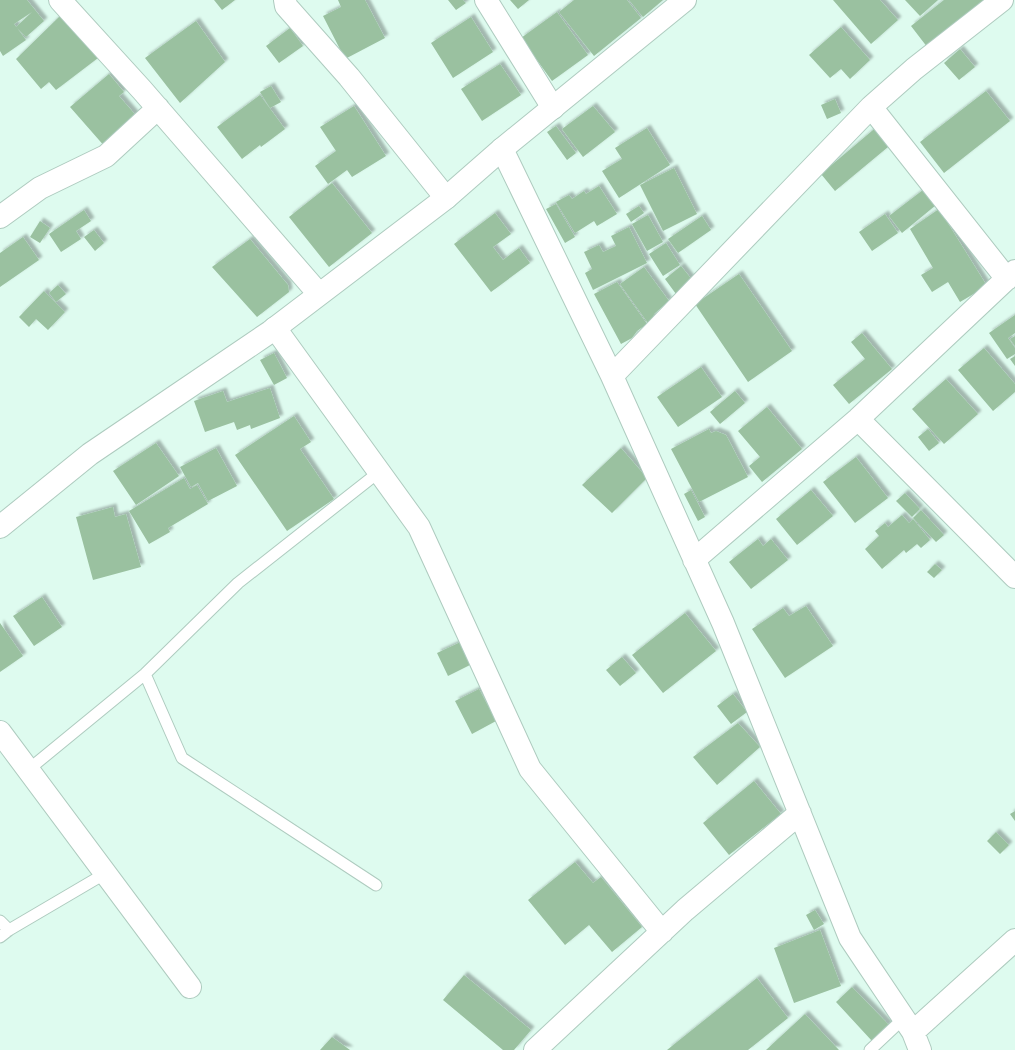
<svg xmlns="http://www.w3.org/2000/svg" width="1015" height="1050" font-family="'IBM Plex Serif',serif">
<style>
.building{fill:#9ac1a0;filter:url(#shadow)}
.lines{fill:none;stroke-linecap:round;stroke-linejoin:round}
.service-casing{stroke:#aecbbf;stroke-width:13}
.minor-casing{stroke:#aecbbf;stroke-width:24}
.tertiary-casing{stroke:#aecbbf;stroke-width:24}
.service{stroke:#fff;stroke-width:11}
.minor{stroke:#fff;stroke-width:22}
.tertiary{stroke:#fff;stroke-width:22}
</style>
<defs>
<filter id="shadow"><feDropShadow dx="3.5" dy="-3.5" stdDeviation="1" flood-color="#0004"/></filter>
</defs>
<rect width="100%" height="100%" fill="#defbef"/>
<path class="building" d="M0 0H27L44 21 26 37 16 27 32 12 14 24 26 40 3 56 0 51Z
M214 0H235L222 10Z
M338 0H365L385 38 345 59 323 16 341 7Z
M448 0H463L466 3 456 10Z
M510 0H529L518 9Z
M574 0H627L641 18 594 56 559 12Z
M629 0H663L643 17Z
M833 0H880L898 20 871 44Z
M905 0H938L920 16Z
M944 0H988L931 52 911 26Z
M557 12 588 55 552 81 521 38Z
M60 16 98 58 56 90 49 82 41 89 16 59Z
M471 17 493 52 453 78 431 43Z
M196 21 225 62 180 103 145 58Z
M841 27 870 60 850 79 841 69 830 78 809 55Z
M290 28 303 46 279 63 266 46Z
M960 49 975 67 959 80 944 63Z
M500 64 521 95 482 121 461 89Z
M109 74 124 92 119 96 139 119 106 148 70 107Z
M271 86 281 102 270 108 260 92Z
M986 91 1010 121 944 173 920 142Z
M260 95 285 129 261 147 260 145 242 159 217 127Z
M835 99 841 113 827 119 821 105Z
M354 106 386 156 352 177 347 170 328 184 315 166 336 151 320 127Z
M593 106 615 132 583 157 562 129Z
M879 125 894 142 835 191 821 174Z
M556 126 576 153 567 160 547 132Z
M647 128 670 165 619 198 602 171 622 159 615 148Z
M674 168 697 214 663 231 640 185Z
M332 183 372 233 329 267 289 217Z
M599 186 617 214 597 226 594 221 575 233 556 202 569 195 572 199 584 191 586 194Z
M923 190 936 205 902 233 889 216Z
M556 204 575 237 565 243 546 209Z
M639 206 644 213 631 222 626 214Z
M939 209 987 286 960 302 948 282 932 292 921 275 933 268 910 229Z
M84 210 91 221 76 231 81 239 61 252 49 234Z
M495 213 511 234 493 247 503 260 519 248 530 263 491 292 454 244Z
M885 214 898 233 872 251 859 232Z
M648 215 663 242 647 251 632 224Z
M702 216 711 230 678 253 668 239Z
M40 221 50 228 40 243 30 237Z
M629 227 647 263 593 290 585 273 592 269 584 252 599 245 603 252 616 246 611 236Z
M94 230 104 243 95 251 84 237Z
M23 237 39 260 0 287V253Z
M250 239 288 285 289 292 257 317 212 267Z
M666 243 680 265 663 276 649 254Z
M681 266 693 281 676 294 665 279Z
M644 267 669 301 654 314 653 319 648 323 620 284Z
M739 274 792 351 748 382 695 304Z
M617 282 647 324 637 331 632 338 621 344 594 294Z
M58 285 66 294 56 302 49 293Z
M44 291 65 312 48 330 36 319 29 327 19 317Z
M1015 315V333L1008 338 1015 348V354L1007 359 989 333Z
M862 333 892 369 849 404 833 385 865 359 851 342Z
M1015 336V346L1010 339Z
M984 348 1015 384V392L993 411 958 370Z
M274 353 287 378 274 385 260 360Z
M1015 356V366L1010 359Z
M701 367 722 397 678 427 657 397Z
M946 379 978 414 944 444 912 409Z
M270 388 280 418 251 429 250 425 237 430 234 422 205 432 194 401 223 391 227 402Z
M735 391 745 403 720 424 710 412Z
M767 407 802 449 762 482 749 466 760 457 738 431Z
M294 416 311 442 300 449 334 499 287 531 235 455Z
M709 429 711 433 716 431 726 435 748 477 699 502 671 449Z
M928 429 939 443 929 451 918 437Z
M156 443 179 476 136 505 113 471Z
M216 448 237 486 208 501 198 483 191 487 180 467Z
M621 448 647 478 612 513 582 485Z
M856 457 888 498 855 523 823 482Z
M184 478 190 489 197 485 208 504 168 528 170 532 149 544 129 511Z
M691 490 705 517 698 521 684 494Z
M811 490 833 516 797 545 776 519Z
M905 493 920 509 912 517 896 501Z
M113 507 115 517 126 514 141 567 93 580 76 517Z
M921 510 944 535 936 542 913 518Z
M902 515 909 523 913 519 930 540 921 548 917 544 906 553 904 550 882 569 865 549 879 536 875 531 885 523 888 527Z
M758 539 763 546 771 539 788 560 751 589 729 562Z
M935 564 942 570 934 578 927 572Z
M42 597 62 627 34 646 13 616Z
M806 606 833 646 785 678 752 629 783 608 789 616Z
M685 613 716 651 663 693 632 655Z
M0 623 23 656 0 672Z
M465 640 476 662 448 676 437 653Z
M622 657 636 673 620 686 606 670Z
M479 689 496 721 472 734 455 701Z
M733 694 747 712 731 724 717 706Z
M738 723 760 747 717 785 693 757Z
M754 781 781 814 729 855 703 823Z
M1015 811V821L1010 814Z
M996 832 1009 845 1000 854 987 841Z
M575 862 593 883 601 877 642 927 612 952 589 925 565 945 528 900Z
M815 910 824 924 814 930 806 915Z
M820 930 841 986 794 1003 774 948Z
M464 975 531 1030 514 1050H503L443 1000Z
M757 978 788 1018 748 1050H667Z
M852 987 889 1025 872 1041 836 1002Z
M805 1014 839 1050H766Z
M332 1037 350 1050H320Z"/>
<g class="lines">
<defs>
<path id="service" d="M145 674 182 758 376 885
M28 770 145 674 238 583 379 472
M0 921 9 930
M0 937 9 930 106 873
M870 1050 904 1018"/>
<path id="minor" d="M60 0 142 90 319 294
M285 0 286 6 349 77 446 198
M486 0 553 108
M871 107 914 69 1002 0
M502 149 612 376 723 623 850 938 913 1032 920 1050
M0 217 40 188 106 156 158 108
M275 328 419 527 530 769 662 932
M612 376 871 107 1007 279
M858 419 1015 577
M694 560 858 419 1015 271
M0 732 190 987
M913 1032 1015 940
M535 1050 685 910 800 813"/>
<path id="tertiary" d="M0 527 90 454 270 332 446 198 502 149 685 0"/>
</defs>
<use href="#service" class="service-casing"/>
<use href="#minor" class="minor-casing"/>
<use href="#tertiary" class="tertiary-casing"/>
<use href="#service" class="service"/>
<use href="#minor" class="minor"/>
<use href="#tertiary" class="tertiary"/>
</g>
</svg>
